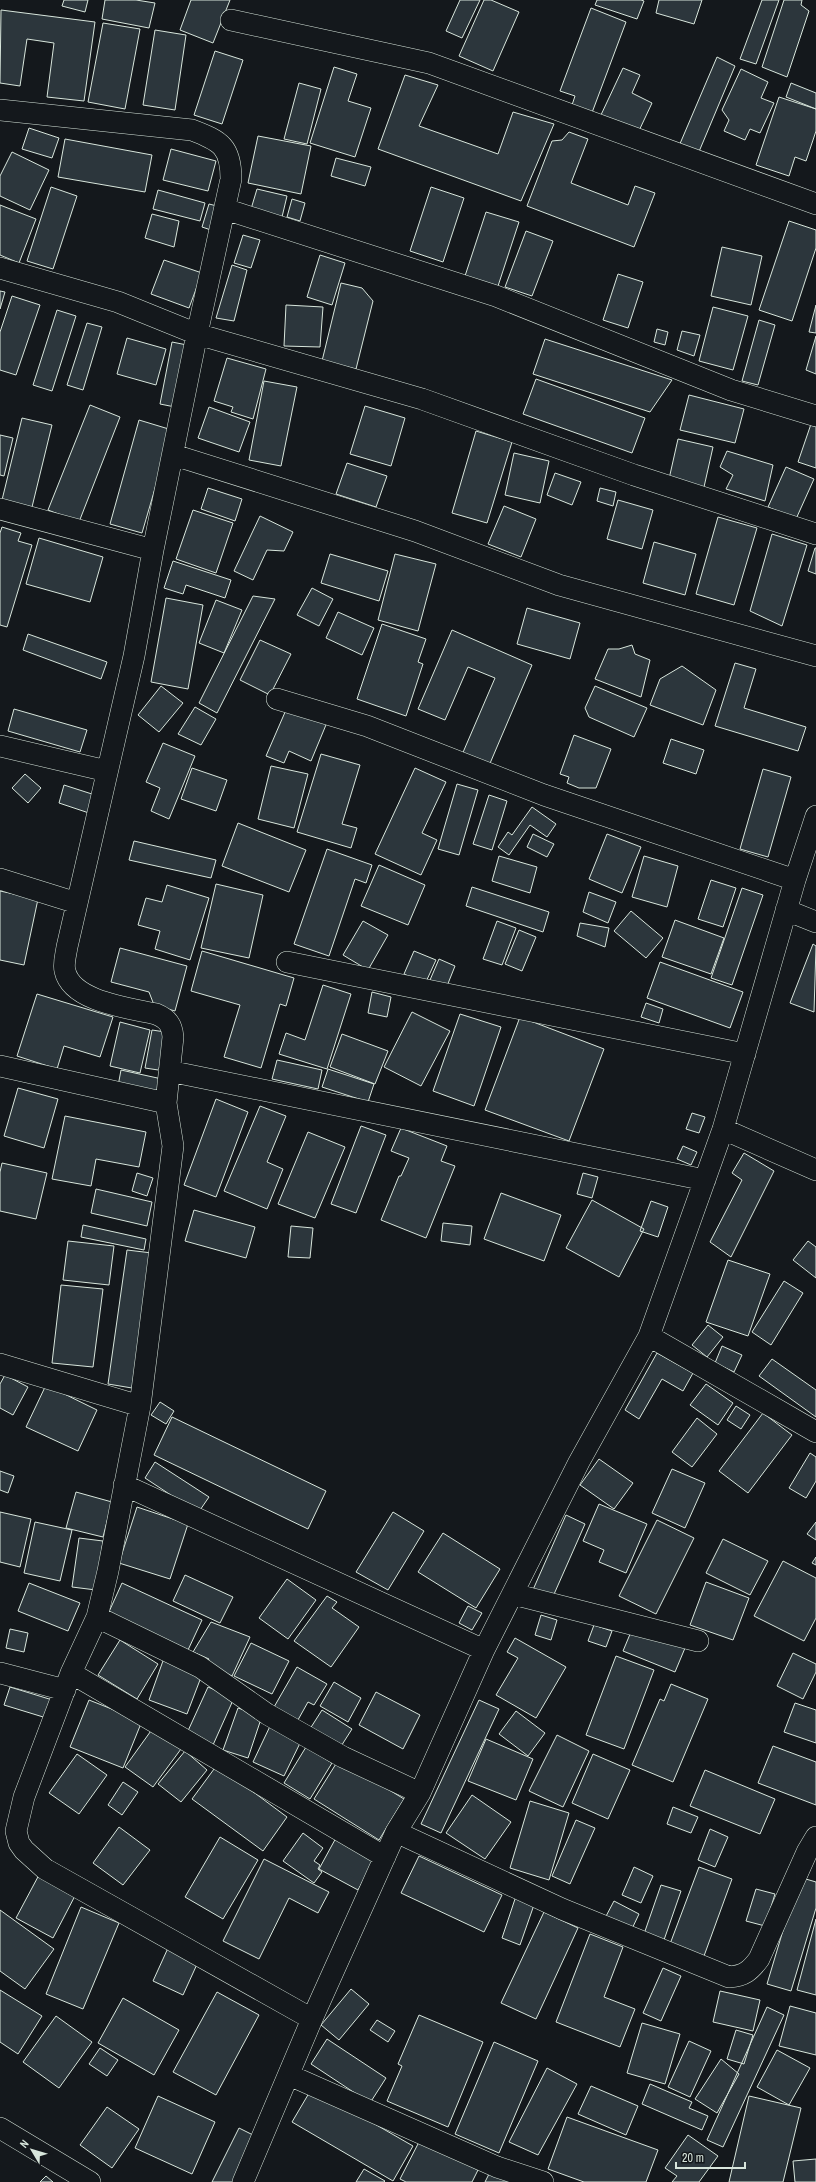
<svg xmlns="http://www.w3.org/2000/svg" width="816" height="2182" font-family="'Archivo Narrow',sans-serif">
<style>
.building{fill:#2c363c;stroke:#d8e6dc}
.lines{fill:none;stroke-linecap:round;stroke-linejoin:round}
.minor-casing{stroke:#d8e6dc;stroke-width:22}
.minor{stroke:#14181c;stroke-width:21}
</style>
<rect width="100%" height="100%" fill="#14181c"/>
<path class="building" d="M64 0H88L85 12 62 6Z
M105 0H136L155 3 149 28 102 19Z
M191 0H230L213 43 180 30Z
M460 0H480L462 38 446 31Z
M484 0H491L519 12 493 71 459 56Z
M597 0H641L644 1 637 19 595 5Z
M659 0H702L694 24 656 13Z
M762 0H779L756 64 740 59Z
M784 0H802L801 5 809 11 787 77 762 67Z
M591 8 626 22 590 118 570 111 575 96 560 91Z
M1 10 95 22 84 101 47 97 54 43 27 39 20 86 0 83Z
M103 23 140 29 125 109 88 102Z
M155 30 186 35 175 110 143 105Z
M215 51 243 60 222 124 194 115Z
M717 57 735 66 698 154 679 146Z
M334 67 357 74 348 101 371 108 355 157 310 143Z
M623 68 640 75 632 93 652 103 637 135 600 117Z
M741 69 768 82 761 98 774 103 760 133 750 129 745 140 724 131 729 120 722 110Z
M405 75 438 85 419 126 498 154 513 112 554 124 521 201 378 149Z
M299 83 321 89 307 144 284 139Z
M791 83 816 93V109L786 97Z
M779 97 816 109V131L806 161 795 157 789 176 756 165Z
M29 128 59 138 52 158 22 149Z
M569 132 588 139 571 183 628 205 635 186 655 193 634 247 527 206 552 141 562 140Z
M258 136 311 146 301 194 248 183Z
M65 139 152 155 145 192 58 177Z
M171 149 216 161 208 191 163 180Z
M12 152 49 170 30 210 0 196V176Z
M336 158 371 167 365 186 331 176Z
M51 187 77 196 53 269 27 261Z
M431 187 464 198 443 262 410 251Z
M257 189 287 196 282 217 251 209Z
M158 190 205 203 200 221 153 209Z
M292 199 305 203 300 221 287 217Z
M209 204 221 207 214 231 202 227Z
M0 205 36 219 19 263 0 255Z
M486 212 519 222 498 286 465 276Z
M152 214 179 221 174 247 145 238Z
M789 221 816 230V248L792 321 759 310Z
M526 231 553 241 532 296 505 287Z
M243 235 260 240 251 268 234 263Z
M722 247 762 256 751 305 711 296Z
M320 255 345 263 332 305 307 297Z
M164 260 202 273 189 308 151 294Z
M232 265 247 270 234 321 216 318Z
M618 274 643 282 628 328 603 320Z
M341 283 362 288 373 301 356 369 322 361Z
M0 291 5 292 0 309Z
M12 296 40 305 16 375 0 370V332Z
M286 305 323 307 320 347 284 346Z
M816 305V333L809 332Z
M713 307 748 316 733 370 699 361Z
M57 310 76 316 52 391 33 385Z
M759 320 775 325 758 385 742 381Z
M87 323 102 327 83 390 67 385Z
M657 329 668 332 665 345 654 342Z
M682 331 700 335 694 356 677 350Z
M816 336V374L806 370Z
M127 338 166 349 156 385 117 374Z
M545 339 672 380 650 412 533 374Z
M172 342 187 345 175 407 160 404Z
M227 358 266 369 253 419 231 412 233 407 214 401Z
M536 379 645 418 632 453 523 414Z
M264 381 297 387 281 466 249 460Z
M689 395 744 409 735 443 680 430Z
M90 405 120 417 79 522 48 510Z
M365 406 405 418 391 466 350 454Z
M209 407 250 422 239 452 198 438Z
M22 418 52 425 32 507 2 500Z
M139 420 172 430 142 533 110 524Z
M811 424 816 426V468L798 462Z
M476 431 512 442 487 523 452 513Z
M0 435 13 438 4 476 0 475Z
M678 439 713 447 704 487 669 479Z
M727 451 773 465 765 501 726 489 733 475 720 467Z
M514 453 549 461 540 503 505 495Z
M347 463 387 476 376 507 336 494Z
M786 467 814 479 796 519 768 507Z
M555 473 581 482 572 505 547 495Z
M208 488 242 499 235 521 201 509Z
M600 488 616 492 613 506 597 501Z
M618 500 653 510 642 549 607 539Z
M504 506 536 519 521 557 488 544Z
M193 510 233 523 216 573 176 559Z
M260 516 293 532 284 551 267 550 253 580 234 571Z
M718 517 757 528 734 605 696 594Z
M2 527 21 533 18 541 32 545 7 627 0 625V533Z
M772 534 807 545 782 626 750 611Z
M39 538 103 557 90 602 26 584Z
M654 542 696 554 685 595 643 583Z
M815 548H816V574L808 571Z
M330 554 388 571 379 601 321 583Z
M395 554 436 564 418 631 378 620Z
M173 561 231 580 225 598 186 585 183 594 164 588Z
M312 588 333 599 319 626 297 615Z
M253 596 275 599 217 713 199 703Z
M166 598 203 605 188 689 151 682Z
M216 600 242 610 224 653 199 643Z
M527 608 580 623 570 659 517 644Z
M338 612 374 628 362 655 326 638Z
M382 624 426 639 418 662 423 664 406 716 357 699Z
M452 630 532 665 488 768 461 757 495 678 468 667 445 720 418 709Z
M28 634 107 662 101 679 23 650Z
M260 640 291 654 270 695 240 680Z
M632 645 635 654 650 660 641 697 595 679 608 649H619Z
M735 663 756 669 744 708 806 727 798 751 715 726Z
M682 666 716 690 703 725 650 705 660 679Z
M161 686 183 703 159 732 138 715Z
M595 686 647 708 634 737 589 717 585 708Z
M289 703 328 720 311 761 289 751 284 763 266 756Z
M195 707 216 719 201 745 178 734Z
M14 709 87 730 80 752 8 731Z
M574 735 611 749 596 788H579L567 783 569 777 560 774Z
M671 739 704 750 696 774 663 763Z
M163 743 195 756 169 819 151 811 160 788 146 782Z
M321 754 360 765 342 824 357 828 351 848 297 832Z
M271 766 308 774 294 828 258 819Z
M192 768 227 780 216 811 181 799Z
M415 768 446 782 422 833 437 840 421 875 375 854Z
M763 769 791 777 768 857 740 849Z
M25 774 41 788 28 803 12 788Z
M457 784 478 790 459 855 438 849Z
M64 785 95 795 89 813 59 803Z
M489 795 507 801 492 850 473 844Z
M532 807 556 824 547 837 530 825 509 855 498 847 508 832 512 835Z
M238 823 306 850 289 892 222 866Z
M533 834 554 844 547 857 527 847Z
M607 834 641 847 622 893 589 879Z
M134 841 216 860 211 878 129 860Z
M327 849 372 865 366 883 355 879 329 956 294 944Z
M499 856 537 867 530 893 492 881Z
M644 856 678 866 667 907 632 897Z
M379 865 425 885 408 925 361 906Z
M711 880 736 888 723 927 698 919Z
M216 884 263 895 249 958 201 948Z
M167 885 209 898 190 960 155 949 160 931 138 925 146 898 162 902Z
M472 887 549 912 543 932 466 906Z
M742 888 763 895 732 985 711 978Z
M0 891 38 899 24 965 0 960Z
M589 892 616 902 608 923 583 912Z
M631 911 663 938 646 958 614 931Z
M675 920 724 938 711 974 662 957Z
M363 921 388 935 368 970 343 955Z
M497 921 516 928 502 965 483 959Z
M580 923 609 928 605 947 577 936Z
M519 930 536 937 522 971 505 964Z
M813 944 816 946 814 1012 790 1003Z
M120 948 187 966 175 1011 154 1005 149 992 111 982Z
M202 951 294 978 286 1006 280 1004 261 1068 224 1057 240 1005 191 991Z
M414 951 436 960 425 984 404 974Z
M439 959 455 966 447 986 430 980Z
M660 962 743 992 730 1028 647 998Z
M323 985 351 994 327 1069 279 1054 286 1033 305 1040Z
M372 992 391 997 387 1017 368 1013Z
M37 994 113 1017 100 1057 64 1046 57 1069 17 1056Z
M646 1003 663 1009 659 1023 641 1017Z
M412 1012 450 1031 421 1086 384 1067Z
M460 1014 501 1027 474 1106 433 1091Z
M520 1017 604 1049 569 1141 485 1110Z
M120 1022 150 1030 140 1073 110 1066Z
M152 1030 172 1033 165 1071 145 1068Z
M342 1034 388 1051 375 1084 330 1067Z
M277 1060 322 1070 318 1089 272 1079Z
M328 1069 374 1084 368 1102 322 1087Z
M121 1070 162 1079 159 1095 118 1086Z
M18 1088 58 1099 44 1148 4 1136Z
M216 1099 248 1112 216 1197 184 1185Z
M260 1106 286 1116 267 1162 283 1169 267 1209 224 1191Z
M692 1113 705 1117 699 1133 686 1129Z
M65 1116 146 1132 139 1167 96 1159 91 1186 52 1179Z
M361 1126 386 1135 356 1213 331 1204Z
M401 1128 447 1146 441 1161 455 1166 426 1238 381 1220 399 1176H401L409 1158 391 1151Z
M308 1132 345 1147 315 1218 278 1204Z
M683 1146 697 1152 691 1165 677 1159Z
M744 1153 774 1171 731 1257 710 1242 742 1180 732 1173Z
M2 1163 47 1173 36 1219 0 1211V1172Z
M137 1173 153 1178 147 1196 132 1191Z
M583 1173 598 1177 592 1198 577 1194Z
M96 1189 152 1202 147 1226 91 1213Z
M501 1193 561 1215 544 1261 484 1239Z
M592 1200 644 1229 619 1277 566 1248Z
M651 1201 668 1207 658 1237 640 1231Z
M194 1210 255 1227 246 1258 185 1241Z
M443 1223 472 1226 470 1245 441 1241Z
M83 1225 146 1239 144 1250 81 1237Z
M291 1226 313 1228 310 1258 288 1257Z
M68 1241 114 1246 109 1285 63 1280Z
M808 1241 816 1247V1278L793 1260Z
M127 1250 152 1253 132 1388 108 1384Z
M728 1260 770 1274 748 1336 706 1322Z
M784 1281 803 1293 771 1345 752 1332Z
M61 1285 103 1289 93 1367 52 1363Z
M708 1325 723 1337 707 1357 692 1345Z
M722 1346 742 1355 734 1372 715 1363Z
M657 1353 693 1373 683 1391 662 1379 639 1419 625 1410Z
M772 1359 816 1390V1417L759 1376Z
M5 1375 28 1387 13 1415 0 1408V1384Z
M706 1384 733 1403 718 1425 690 1405Z
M46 1385 97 1410 78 1451 26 1427Z
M160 1402 174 1411 166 1424 151 1415Z
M736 1406 750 1415 741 1429 727 1420Z
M763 1413 792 1435 748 1493 719 1471Z
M172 1417 326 1491 308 1529 154 1455Z
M697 1418 717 1434 692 1467 672 1452Z
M810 1453 816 1457V1481L806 1498 789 1488Z
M599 1459 633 1483 614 1509 580 1485Z
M155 1462 209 1497 198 1513 145 1478Z
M672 1469 705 1483 685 1528 652 1513Z
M0 1471 14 1476 8 1493 0 1490Z
M76 1492 112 1502 103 1537 66 1528Z
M599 1504 647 1524 626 1573 599 1562 604 1550 583 1541Z
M137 1507 188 1524 170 1579 119 1563Z
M0 1512 31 1519 20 1567 0 1562Z
M393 1512 424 1531 388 1590 356 1572Z
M566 1515 585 1524 551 1601 532 1592Z
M657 1520 694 1538 656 1614 619 1596Z
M35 1522 72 1530 60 1581 24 1573Z
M816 1522V1540L807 1534Z
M443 1533 500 1569 476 1608 418 1572Z
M79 1538 103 1541 96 1590 72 1587Z
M723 1539 768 1561 750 1595 706 1573Z
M816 1557V1565L812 1563Z
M783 1561 816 1578V1618L804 1641 754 1616Z
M185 1575 233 1597 220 1623 173 1601Z
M287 1579 316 1600 288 1639 259 1618Z
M706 1582 749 1598 733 1640 690 1625Z
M29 1583 80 1603 68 1631 18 1611Z
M122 1583 202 1620 188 1650 108 1614Z
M327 1596 337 1602 332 1608 359 1627 331 1667 294 1641Z
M468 1606 482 1613 472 1630 459 1623Z
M541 1615 557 1620 551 1640 535 1635Z
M211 1622 250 1637 232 1676 206 1664 209 1659 193 1652Z
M594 1625 612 1631 606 1647 588 1641Z
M633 1627 685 1648 675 1672 623 1651Z
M10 1629 28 1633 24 1652 6 1648Z
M515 1638 566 1667 536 1718 496 1695 518 1658 507 1652Z
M120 1640 158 1664 137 1699 98 1675Z
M251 1643 289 1661 272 1694 234 1676Z
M793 1653 816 1664V1672L803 1699 777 1686Z
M616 1656 654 1670 624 1749 586 1735Z
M164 1658 203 1672 187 1714 149 1700Z
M297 1667 327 1684 314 1705 308 1702 294 1727 270 1714Z
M334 1682 361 1698 348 1722 320 1706Z
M671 1684 708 1699 673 1782 632 1765 660 1699 664 1701Z
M10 1687 59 1702 53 1720 4 1705Z
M208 1687 234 1698 213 1745 187 1733Z
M376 1692 420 1715 403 1749 359 1725Z
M89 1700 142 1721 123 1768 70 1747Z
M479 1700 499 1709 441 1833 421 1824Z
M795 1703 816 1710V1743L784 1732Z
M238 1708 262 1716 248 1758 223 1750Z
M322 1710 352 1729 338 1751 308 1732Z
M516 1711 545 1733 528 1756 499 1734Z
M272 1722 303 1737 284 1776 253 1762Z
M153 1728 181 1749 153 1787 125 1767Z
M557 1735 589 1751 563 1807 529 1791Z
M486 1739 533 1759 516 1800 468 1781Z
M773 1746 816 1762V1805L758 1783Z
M306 1747 332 1763 310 1799 284 1783Z
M185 1751 207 1770 181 1802 158 1784Z
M77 1754 107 1775 79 1814 49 1793Z
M593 1754 630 1770 608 1819 572 1803Z
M339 1759 404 1799 379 1840 314 1799Z
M217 1765 287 1817 263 1851 192 1799Z
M705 1770 775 1799 760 1834 690 1806Z
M123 1782 138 1792 122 1815 108 1805Z
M472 1795 511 1822 485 1859 446 1833Z
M530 1801 569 1813 549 1880 510 1868Z
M673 1807 698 1817 691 1833 667 1824Z
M576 1820 595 1828 570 1884 552 1876Z
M119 1827 150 1850 123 1885 93 1863Z
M710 1829 728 1837 715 1867 698 1860Z
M303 1833 323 1848 314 1861 320 1865 318 1869 322 1872 314 1883 283 1861Z
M337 1836 376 1857 358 1890 319 1869Z
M220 1837 258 1860 223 1919 185 1897Z
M419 1856 502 1895 484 1932 401 1893Z
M264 1859 329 1892 318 1913 289 1898 259 1959 223 1941Z
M634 1867 653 1876 641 1903 622 1895Z
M699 1867 732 1879 704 1956 670 1944Z
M40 1873 77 1892 53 1938 16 1918Z
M799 1877 816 1882V1908L791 1991 767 1984Z
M661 1885 681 1891 664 1940 644 1934Z
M756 1889 775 1894 765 1926 746 1921Z
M516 1896 535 1902 520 1945 502 1938Z
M614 1901 639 1914 630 1933 604 1920Z
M81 1907 119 1923 83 2009 46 1994Z
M0 1910 54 1949 25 1989 0 1971Z
M544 1912 578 1928 536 2019 501 2003Z
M816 1919V1995L797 1990Z
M590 1934 623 1947 604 1997 635 2009 620 2047 556 2022Z
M168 1948 198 1962 183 1995 153 1981Z
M663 1968 681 1976 661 2021 643 2013Z
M351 1989 369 2004 339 2040 321 2025Z
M0 1990 42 2016 18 2054 0 2042Z
M720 1991 760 2000 753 2031 713 2022Z
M217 1992 259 2015 216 2095 173 2072Z
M123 1998 179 2030 154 2075 98 2043Z
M790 2006 816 2013V2055L779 2046Z
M767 2007 784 2015 723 2147 707 2140Z
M419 2015 483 2042 448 2127 387 2101 402 2066 398 2064Z
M56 2016 92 2042 59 2088 23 2062Z
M377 2020 395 2031 388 2042 370 2030Z
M642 2023 680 2034 665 2084 627 2073Z
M736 2030 753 2035 744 2064 727 2059Z
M327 2039 386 2078 370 2103 311 2064Z
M689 2041 711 2051 690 2097 668 2087Z
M494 2042 538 2061 499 2153 455 2134Z
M100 2048 118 2060 107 2076 89 2064Z
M777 2050 810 2068 789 2105 757 2087Z
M721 2059 739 2074 717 2113 695 2099Z
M547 2068 577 2084 538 2155 509 2142Z
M650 2084 692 2102 689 2108 708 2116 702 2130 642 2104Z
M591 2086 638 2106 626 2135 578 2114Z
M312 2088 413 2146 393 2181 292 2122Z
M158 2096 215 2122 192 2174 135 2148Z
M749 2096 801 2108 783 2182H729Z
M107 2107 139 2129 112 2168 80 2145Z
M567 2117 658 2150 646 2182H584L548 2169Z
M239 2128 257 2137 234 2182H212Z
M688 2135 718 2156 699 2182H672L677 2176 665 2168Z
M420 2140 478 2170 472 2182H406L400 2179Z
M816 2159V2182H795L793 2161Z
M364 2169 385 2181 384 2182H356Z
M490 2172 509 2182H485Z
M46 2176 53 2182H40Z"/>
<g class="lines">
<defs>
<path id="minor" d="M231 20 429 63 816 204
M0 110 192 130C221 141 231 147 231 179L197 334 153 550 134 656 67 947C66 954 63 964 65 971 72 1002 130 1008 156 1014 168 1019 172 1025 173 1037L166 1103 173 1146 140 1406 108 1571 97 1617 71 1673 24 1797 16 1831 19 1843 24 1850 45 1869 312 2019
M225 209 496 296 731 390 816 416
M0 268 118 302 197 334 422 399 634 475 816 534
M174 455 415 531 559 585 816 656
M0 509 153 550
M277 699 367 726 544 795 795 880
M0 746 107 771
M0 879 77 903
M786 910 816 922
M287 962 745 1054
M0 1066 166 1103
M169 1071 705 1180
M723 1129 816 1170
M649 1336 816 1432
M0 1364 140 1406
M124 1485 484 1650
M513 1594 698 1641
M97 1617 200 1667 267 1714 343 1757 420 1793
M0 1673 65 1690
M71 1673 385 1857
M396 1832 562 1909 729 1977C744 1976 750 1971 759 1959L807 1852 816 1837
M289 2075 497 2167 543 2182
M0 2128 90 2182
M243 2182 312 2019 396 1832 420 1793 484 1650 579 1462 649 1336 723 1129 795 880 816 816"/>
</defs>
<use href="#minor" class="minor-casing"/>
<use href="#minor" class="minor"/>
</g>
<g transform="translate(32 2150) rotate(308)" stroke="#14181c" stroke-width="3" paint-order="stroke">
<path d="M0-3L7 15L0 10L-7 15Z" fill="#d8e6dc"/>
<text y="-6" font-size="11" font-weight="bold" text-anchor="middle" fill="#d8e6dc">N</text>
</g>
<path d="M676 2162v6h69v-6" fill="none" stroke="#d8e6dc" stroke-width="2"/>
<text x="682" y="2162" font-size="12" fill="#d8e6dc" stroke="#14181c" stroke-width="3" paint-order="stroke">20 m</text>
</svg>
